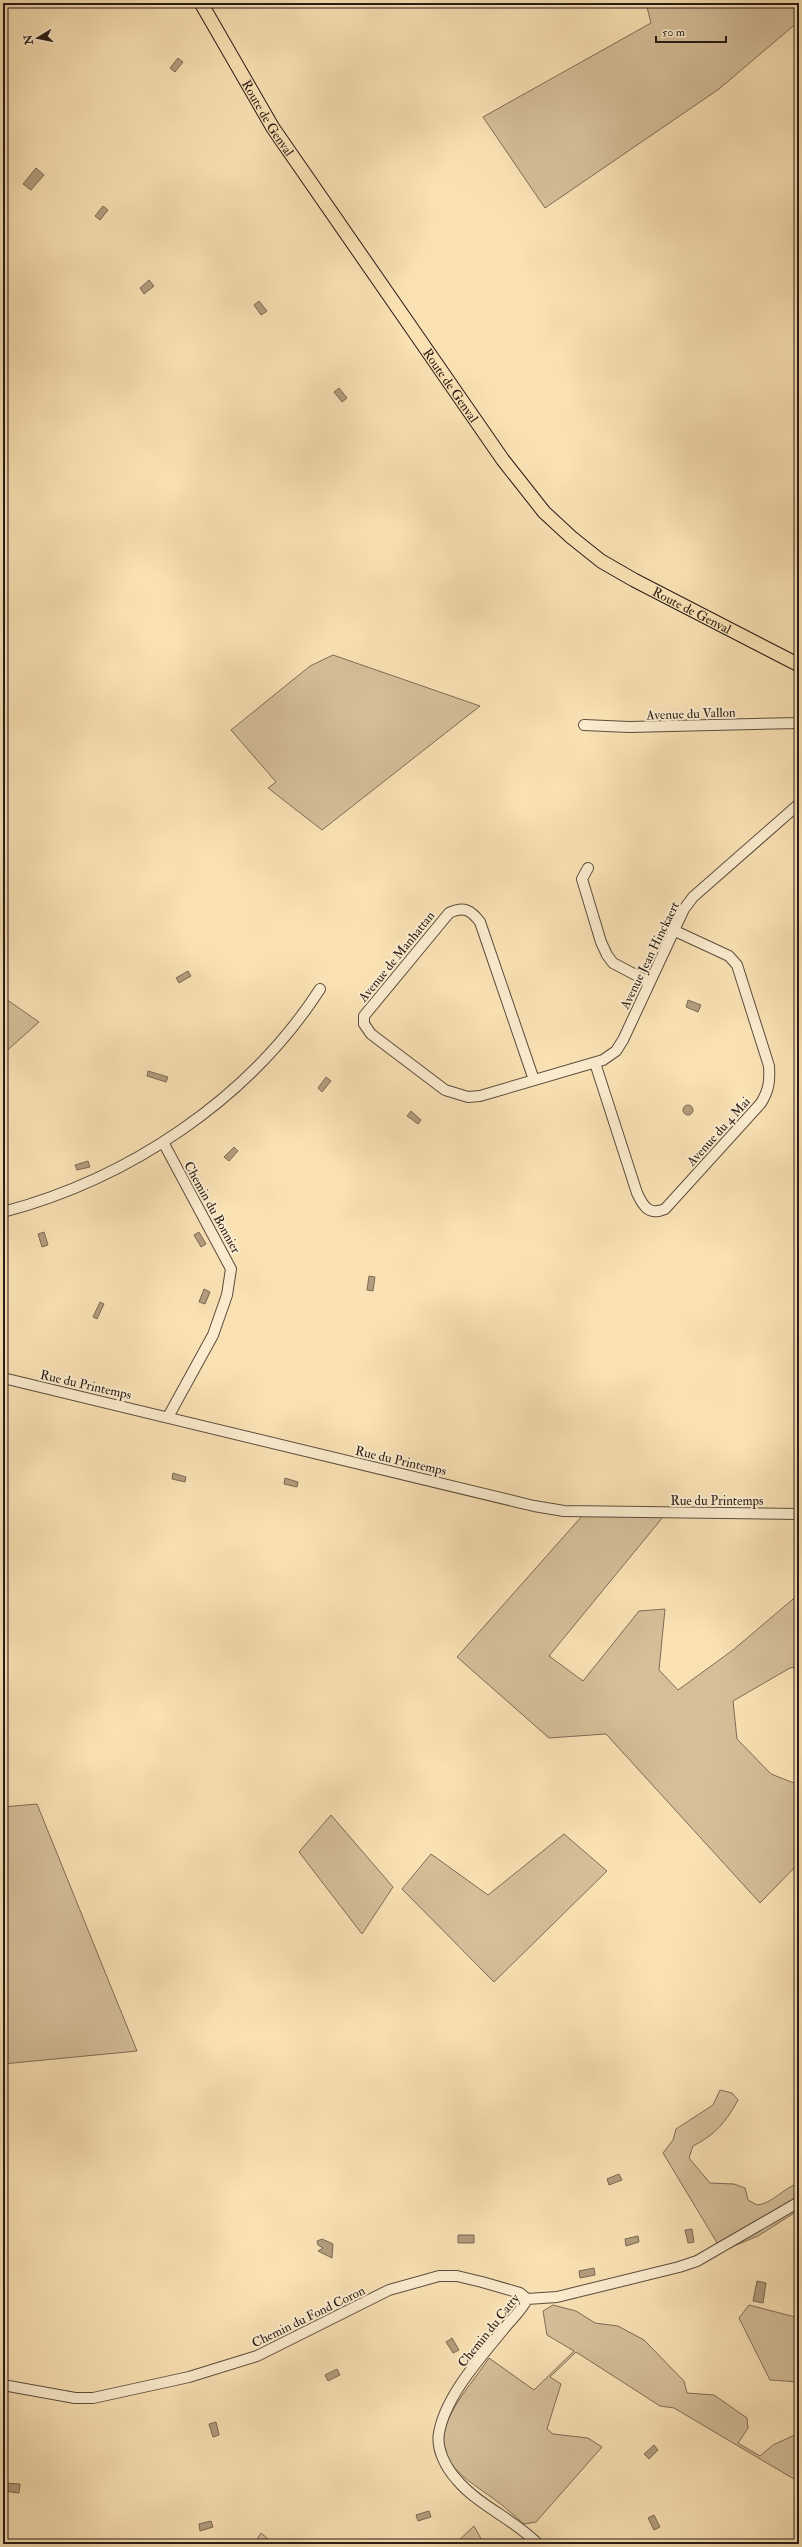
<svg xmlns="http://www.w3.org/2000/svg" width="802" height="2547" font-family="'IM FELL Double Pica',serif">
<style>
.green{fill:#d5bf99;stroke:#7e6c57}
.water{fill:#b29d7e;stroke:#7a6954}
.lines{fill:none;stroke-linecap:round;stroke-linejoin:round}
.minor-casing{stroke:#5c4c3d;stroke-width:12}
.major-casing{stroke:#271a15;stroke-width:15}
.minor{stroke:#fbecce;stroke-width:10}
.major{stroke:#f9e1b4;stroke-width:13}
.labels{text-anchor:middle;stroke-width:4;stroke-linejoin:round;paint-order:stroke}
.street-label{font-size:13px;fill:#271a15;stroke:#fbecce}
</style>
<rect width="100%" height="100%" fill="#f9e1b4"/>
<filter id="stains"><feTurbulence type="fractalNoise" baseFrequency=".005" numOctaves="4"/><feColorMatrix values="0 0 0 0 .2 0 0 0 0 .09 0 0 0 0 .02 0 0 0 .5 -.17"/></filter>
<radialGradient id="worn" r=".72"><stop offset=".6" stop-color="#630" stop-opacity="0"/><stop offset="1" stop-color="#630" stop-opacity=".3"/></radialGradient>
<path class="green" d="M646 3H799V21L719 89 545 208 483 117 651 23Z
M333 655 480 706 322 830 268 788 276 782 231 730 310 666Z
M3 997 39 1022 3 1054Z
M582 1516 663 1517 549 1656 583 1681 639 1611 665 1609 659 1670 678 1690 733 1650 799 1594V1666L790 1668 733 1701 737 1739 771 1774 799 1785V1863L760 1903 606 1734 549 1738 457 1657Z
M37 1804 137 2051 3 2064V1807Z
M331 1815 393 1887 362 1934 299 1852Z
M564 1834 607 1871 494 1982 402 1889 431 1854 488 1895Z
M720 2090 732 2093 738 2100C726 2122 715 2135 693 2146L689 2158 710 2183 734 2184 745 2188 748 2200 757 2205C772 2204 783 2188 799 2183V2210L758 2236 722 2251 663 2153 673 2140 676 2129 713 2105Z
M553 2305 576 2311 595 2323 618 2326 644 2340 684 2381 687 2393 714 2395 747 2418 748 2428 738 2443 760 2456 773 2445 799 2433V2482L674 2408 660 2406 576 2352 550 2377 561 2384 547 2429 553 2434 588 2438 602 2447 536 2522 524 2524C514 2516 504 2506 494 2499 462 2476 427 2458 452 2412 462 2393 477 2376 489 2358L534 2390 574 2351 547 2335 543 2311Z
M749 2305 799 2318V2382L770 2380 739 2318Z
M474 2526 484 2544H455Z
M261 2533 274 2544H254Z"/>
<path class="water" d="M178 58 183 62 175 72 170 68Z
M36 168 44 175 31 190 23 184Z
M103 206 108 210 100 220 95 216Z
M149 280 154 286 144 294 140 288Z
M259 301 267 311 261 315 254 305Z
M339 388 347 398 342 402 334 392Z
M188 971 191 976 179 983 176 978Z
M688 1000 701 1005 698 1012 686 1007Z
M148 1071 168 1077 166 1082 147 1076Z
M326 1077 331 1081 322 1092 318 1088Z
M683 1110a5 5 0 1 1 10 0a5 5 0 1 1-10 0Z
M411 1111 421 1120 418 1124 407 1116Z
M234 1147 238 1151 229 1161 224 1157Z
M88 1161 90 1167 77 1170 75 1165Z
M44 1232 48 1245 42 1247 38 1234Z
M199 1232 206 1244 201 1247 194 1235Z
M369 1276 375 1277 373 1291 367 1290Z
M204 1289 210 1292 205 1304 199 1302Z
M100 1302 104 1304 97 1319 93 1317Z
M173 1473 186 1477 185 1482 172 1479Z
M285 1478 298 1482 297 1487 284 1484Z
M619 2174 622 2180 609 2185 607 2179Z
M692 2229 694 2242 688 2243 685 2230Z
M458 2235H474V2243H458Z
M638 2236 639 2242 626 2246 625 2239Z
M322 2239 333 2244 332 2258 318 2251 323 2248 318 2245 317 2241Z
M594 2268 595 2275 580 2278 579 2271Z
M757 2281 766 2283 763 2303 753 2301Z
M452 2338 459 2350 453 2353 446 2342Z
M337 2369 340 2375 328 2381 325 2375Z
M216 2422 219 2435 213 2437 209 2424Z
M654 2445 658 2450 649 2459 644 2454Z
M4 2483 20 2484 19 2493 3 2491Z
M429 2511 431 2517 418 2521 416 2515Z
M654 2515 660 2527 654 2530 648 2518Z
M211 2521 213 2527 200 2531 199 2524Z"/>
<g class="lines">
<defs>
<path id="minor" d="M584 725 629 727 799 723
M588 868 582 879 601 942 607 955 613 963 649 982
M595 1063 637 1193C643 1206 649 1216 665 1209L761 1103C769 1090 770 1081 769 1066L737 965 729 956 673 930
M534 1080 480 922C471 910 464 906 449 913L364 1016V1024L371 1034 445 1090 468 1097 480 1096 603 1060 616 1051 623 1040 684 909 693 897 799 804
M163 1142 231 1269 227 1295 213 1335 168 1417
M3 1212C129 1179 249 1099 320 989
M3 1378 534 1506 564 1511 799 1514
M527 2299C521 2312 511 2319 503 2330 480 2358 445 2397 439 2433 436 2449 446 2468 457 2480 479 2506 514 2519 538 2544
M527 2299 557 2297 679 2267 697 2261 799 2202
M3 2385 75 2398H93L189 2377 257 2356 389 2290 439 2276H457L482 2282 520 2293 527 2299"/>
<g id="major">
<path id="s1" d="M201 3 273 128 503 460 544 512 571 537 601 561 634 580 799 665"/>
</g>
</defs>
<use href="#minor" class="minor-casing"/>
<use href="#major" class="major-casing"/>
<use href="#minor" class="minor"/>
<use href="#major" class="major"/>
</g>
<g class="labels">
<g class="street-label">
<text dy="5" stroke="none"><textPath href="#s1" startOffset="133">Route de Genval</textPath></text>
<text dy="5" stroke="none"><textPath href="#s1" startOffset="457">Route de Genval</textPath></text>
<text dy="5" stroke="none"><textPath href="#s1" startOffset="793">Route de Genval</textPath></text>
<text transform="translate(691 713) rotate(-2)" y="5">Avenue du Vallon</text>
<text transform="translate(649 955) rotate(-64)" y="5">Avenue Jean Hinckaert</text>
<text transform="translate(396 956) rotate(-51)" y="5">Avenue de Manhattan</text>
<text transform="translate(718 1131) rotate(-48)" y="5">Avenue du 4 Mai</text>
<text transform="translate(213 1207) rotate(61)" y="5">Chemin du Bonnier</text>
<text transform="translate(86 1384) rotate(13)" y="5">Rue du Printemps</text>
<text transform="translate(401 1460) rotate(13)" y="5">Rue du Printemps</text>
<text x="717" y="1505">Rue du Printemps</text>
<text transform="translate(308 2316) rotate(-26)" y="5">Chemin du Fond Coron</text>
<text transform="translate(488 2330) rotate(-51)" y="5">Chemin du Catty</text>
</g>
</g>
<rect width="802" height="2547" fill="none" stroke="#f9e1b4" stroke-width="16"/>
<rect x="4" y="4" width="794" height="2539" fill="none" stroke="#271a15" stroke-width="2"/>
<rect x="8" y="8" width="786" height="2531" fill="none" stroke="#271a15"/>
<g transform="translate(38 38) rotate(260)" stroke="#fbecce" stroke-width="3" paint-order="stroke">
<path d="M0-3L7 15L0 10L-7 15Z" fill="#271a15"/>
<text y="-6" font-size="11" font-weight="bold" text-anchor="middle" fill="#271a15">N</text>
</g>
<path d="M656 36v6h70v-6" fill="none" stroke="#271a15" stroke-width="2"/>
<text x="662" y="36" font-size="12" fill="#271a15" stroke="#fbecce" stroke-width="3" paint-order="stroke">50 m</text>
<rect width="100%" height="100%" filter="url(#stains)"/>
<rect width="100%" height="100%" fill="url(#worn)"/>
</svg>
